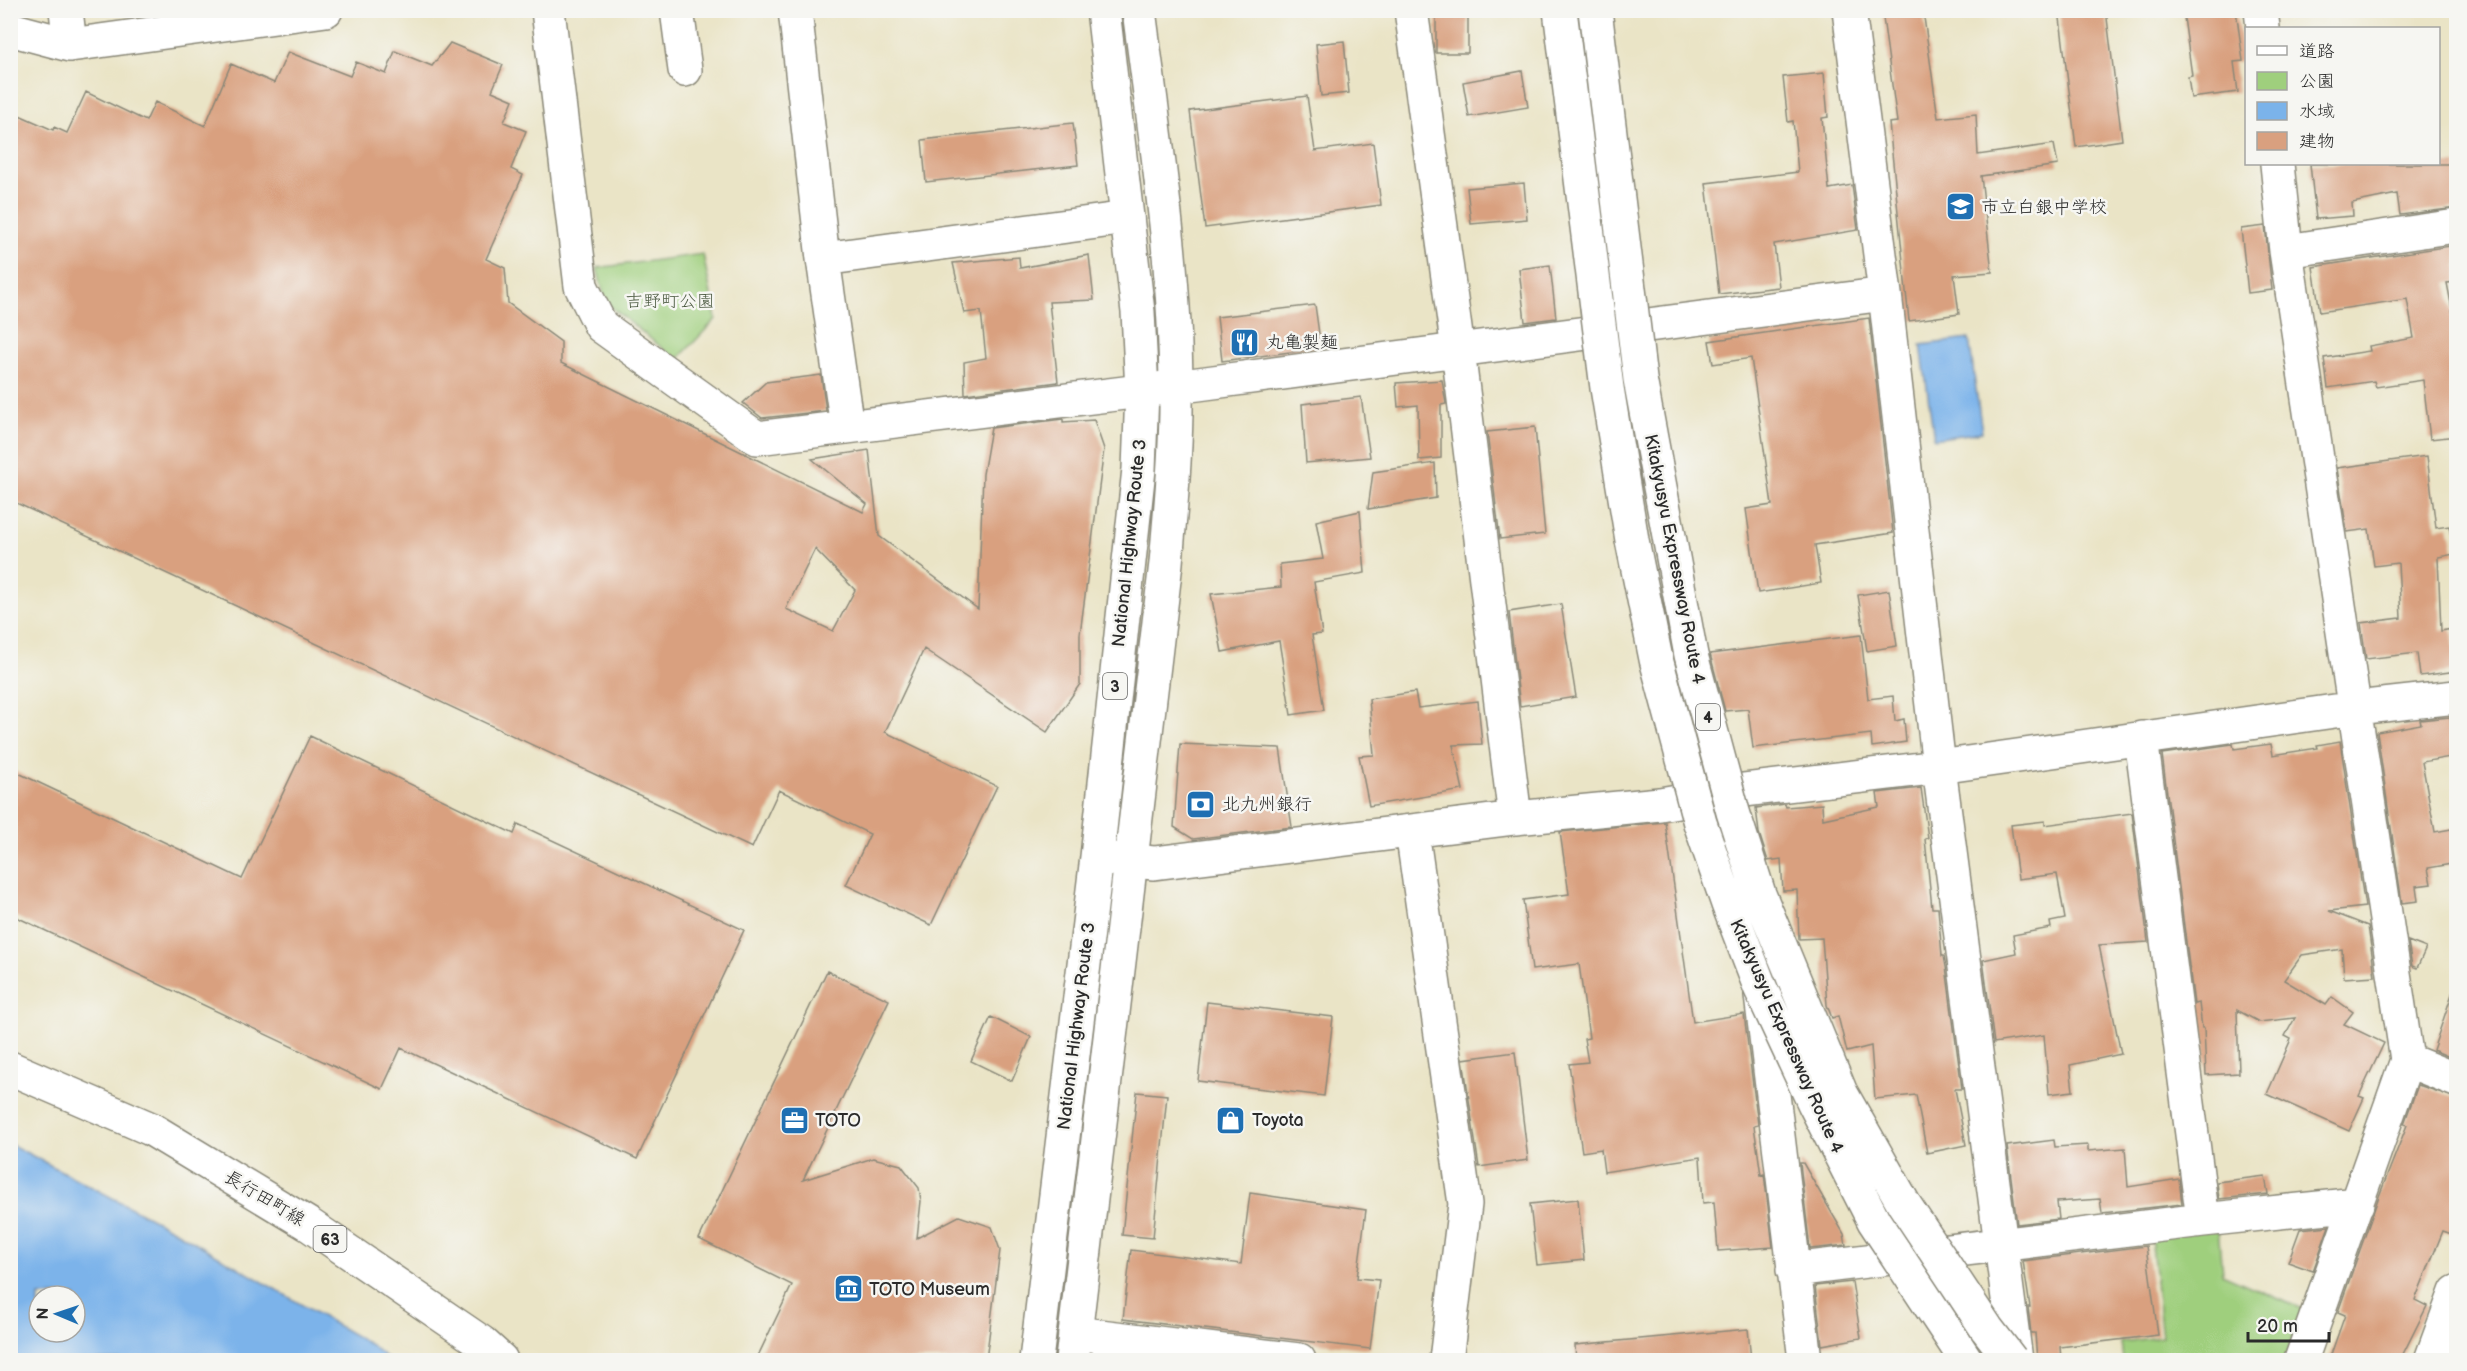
<svg xmlns="http://www.w3.org/2000/svg" width="2467" height="1371" font-family="'Balsamiq Sans','Klee One',sans-serif">
<style>
.green{fill:#9fcf7d;stroke:#657d54;stroke-width:1.5}
.water{fill:#7bb3ea;stroke:#536f8a;stroke-width:1.5;fill-rule:evenodd}
.building{fill:#d9a07f;fill-rule:evenodd}
.lines{fill:none;stroke-linecap:round;stroke-linejoin:round}
.minor-casing{stroke:#8a8878;stroke-width:36}
.major-casing{stroke:#8a8878;stroke-width:36}
.highway-casing{stroke:#8a8878;stroke-width:36}
.minor{stroke:#fff;stroke-width:33}
.major{stroke:#fff;stroke-width:33}
.highway{stroke:#fff;stroke-width:33}
.highway-bridge-casing{stroke:#8a8878;stroke-width:36;stroke-linecap:butt}
.highway-bridge{stroke:#fff;stroke-width:33}
.labels{text-anchor:middle;stroke-width:5;stroke-linejoin:round;paint-order:stroke}
.shield{fill:#f6f6f2;stroke:#686867;stroke-width:1.5}
.shield-label{font-size:16px;font-weight:bold;fill:#2b2b2b}
.poi-label{font-size:18px;fill:#2b2b2b;stroke:#f6f6f2;text-anchor:start}
.park-label{font-size:18px;fill:#4e5c44;stroke:#f6f6f2}
.street-label{font-size:18px;fill:#2b2b2b;stroke:#f6f6f2}
</style>
<rect width="100%" height="100%" fill="#f6f6f2"/>
<filter id="ink" filterUnits="userSpaceOnUse"><feTurbulence type="fractalNoise" baseFrequency=".0167" numOctaves="2"/><feDisplacementMap in="SourceGraphic" scale="12" xChannelSelector="R" yChannelSelector="G"/><feConvolveMatrix kernelMatrix="1 2 1 2 8 2 1 2 1" color-interpolation-filters="sRGB"/></filter>
<filter id="wash" filterUnits="userSpaceOnUse"><feTurbulence type="fractalNoise" baseFrequency=".008" numOctaves="4" result="noise"/><feDisplacementMap in="SourceGraphic" scale="24" xChannelSelector="R" yChannelSelector="G"/><feGaussianBlur stdDeviation="1.35" result="paint"/><feColorMatrix in="noise" values="0 0 0 0 0 0 0 0 0 0 0 0 0 0 0 0 0 1.4 0 .05"/><feComposite in="paint" operator="in"/></filter>
<g filter="url(#wash)">
<rect width="100%" height="100%" fill="#eae4c6"/>
<path class="green" d="M703 254 716 319 677 360 606 303 597 268Z
M2218 1227 2222 1274 2304 1310 2284 1360H2123L2121 1342 2162 1337 2151 1237Z"/>
<path class="water" d="M1969 339 1982 432 1934 439 1921 345Z
M10 1144 179 1233 371 1345 389 1360H11ZM39 1296H75V1332H39Z"/>
<g id="blocks">
<path class="building" d="M1882 10H1923L1938 118 1976 114 1978 155 2054 144 2058 165 1981 176 1992 272 1954 275 1959 314 1909 321 1889 123 1897 122Z
M2059 10H2106L2122 140 2076 147Z
M2183 10H2236L2243 61 2234 62 2238 92 2191 98 2188 77 2192 76Z
M1436 11H1468V53H1436Z
M1344 41 1349 93 1321 96 1316 44Z
M450 43 503 65 492 91 513 100 504 122 526 131 511 169 523 175 486 259 505 268 508 303 561 342V363L863 512 867 504 812 459 869 450 879 536 978 609 983 474 991 428 1063 419V422L1094 420 1104 449 1080 634V684L1047 732 924 649 885 732 997 786 931 925 846 885 870 834 779 790 752 848 10 500V111L53 130 54 127 67 133 86 92 146 121 155 102 205 126 231 64 274 83 288 52 350 76 356 62 386 74 395 51 432 66ZM815 549 855 590 833 631 786 609Z
M1522 71 1528 107 1469 117 1463 82Z
M1824 73 1828 117 1822 118 1829 189 1852 185 1858 230 1774 244 1779 287 1719 294 1706 183 1798 172 1793 121 1788 122 1783 77Z
M1307 96 1315 151 1373 143 1381 205 1205 228 1190 111Z
M1073 123 1078 165 926 182 922 140Z
M2310 164H2457V208L2400 215 2397 194 2352 203 2353 216 2316 219Z
M1524 183 1527 219 1471 224 1467 188Z
M2265 226 2272 290 2248 293 2241 229Z
M2457 245V282L2447 283 2457 335V436L2430 439 2423 380 2376 387 2374 381 2328 388 2324 358 2370 351 2369 346 2414 338 2407 299 2320 312 2313 267Z
M1089 255 1094 300 1049 302 1058 382 965 394 964 362 986 358 981 311 964 313 953 263 1019 257 1020 268Z
M1550 265 1556 318 1525 322 1519 269Z
M1315 305 1321 348 1222 361 1217 317Z
M1869 318 1893 533 1815 545 1821 583 1758 593 1746 509 1772 505 1751 358 1713 364 1709 341Z
M821 375 826 411 762 418 743 403 766 382Z
M1442 380 1446 404 1441 405V458L1419 460 1418 405 1398 407 1396 383Z
M1361 397 1370 457 1306 463 1302 404Z
M1535 427 1545 534 1500 539 1487 432Z
M2427 456 2436 528 2449 526 2455 554 2438 557 2441 631 2452 629 2457 671 2420 676 2417 653 2366 659 2361 623 2401 618 2398 563 2374 566 2369 529 2347 532 2337 468Z
M1435 463 1436 498 1368 509 1373 472Z
M1360 511 1365 573 1314 582 1322 634 1312 635 1324 710 1291 715 1279 641 1222 652 1211 594 1281 587 1280 564 1323 559 1316 521Z
M1889 590 1897 646 1867 651 1858 595Z
M1561 604 1576 697 1520 706 1509 612Z
M1861 635 1868 699 1893 696 1895 721 1904 719 1906 742 1872 747 1871 734 1753 748 1748 709 1725 711 1710 654Z
M1415 692 1418 708 1478 701 1482 744 1453 745 1463 790 1369 806 1359 756 1374 755 1369 699Z
M2450 717 2456 756 2422 762 2435 832 2457 828V863L2428 868 2431 884 2416 886 2418 901 2402 903 2377 732 2421 724 2420 720Z
M310 736 514 834 518 824 744 930 637 1159 401 1048 382 1089 10 914V769L242 879Z
M2340 741 2365 907 2329 911 2368 926 2375 976 2344 978 2342 949 2302 955 2284 980 2326 1005 2332 997 2353 1012 2344 1024 2384 1043 2359 1096 2364 1098 2349 1131 2267 1094 2291 1039 2285 1036 2295 1018 2259 1022 2237 1010 2239 1073 2206 1075 2204 1028H2202L2199 1003 2194 1004 2162 754 2233 744 2234 749 2271 744 2273 755 2318 748 2317 745Z
M1180 744 1280 748 1292 827 1193 839 1174 827Z
M1921 788 1928 838 1925 839 1932 908H1938L1942 956H1944L1946 967 1962 1089H1955L1966 1145 1927 1153 1916 1095 1875 1099 1871 1046 1847 1052 1838 1016 1832 1018 1827 1005 1822 938 1799 939 1797 890 1783 891 1781 859 1768 861 1759 833 1756 808 1785 804 1786 807 1822 804 1823 819 1879 807 1877 793Z
M2132 813 2148 942 2099 945 2121 1054 2070 1065 2073 1091 2049 1094 2044 1035 1994 1043 1983 960 2016 953 2013 935 2051 928 2050 922 2065 919 2057 874 2018 879 2011 825 2045 821V825Z
M1665 822 1693 1022 1744 1014 1758 1125 1754 1126 1761 1175 1764 1174 1773 1247 1718 1251 1714 1202 1703 1203 1700 1157 1604 1172 1601 1149 1582 1152 1569 1064 1588 1062 1584 1039 1589 1038 1579 964 1532 970 1523 900 1569 894 1560 832Z
M2408 941 2426 948 2417 968 2412 966Z
M827 971 889 1000 803 1180 873 1158 901 1165 919 1188 921 1201 917 1238 959 1216 992 1227 1000 1250 986 1360H756L792 1285 699 1239Z
M2453 991 2457 992V1060L2433 1050Z
M1207 1002 1333 1017 1324 1096 1198 1081Z
M991 1017 1031 1037 1012 1081 971 1061Z
M1515 1052 1528 1160 1479 1167 1463 1059Z
M2418 1085 2457 1098V1236L2443 1231 2415 1300 2427 1306 2400 1360H2329L2345 1315 2338 1312 2378 1199 2407 1125 2404 1124Z
M1137 1092 1167 1095 1153 1238 1122 1235Z
M2054 1140 2055 1147 2088 1145V1151L2125 1148 2128 1187 2179 1179 2182 1204 2102 1213 2100 1199 2057 1202 2059 1219 2017 1224 2007 1146Z
M1800 1163H1803L1844 1234 1846 1245 1810 1249Z
M2265 1176 2268 1194 2219 1199 2217 1182Z
M1250 1193 1366 1210 1357 1278 1379 1280 1370 1349 1123 1319 1131 1250 1241 1264Z
M1578 1199 1584 1260 1537 1265 1530 1204Z
M2329 1226 2313 1271 2288 1262 2300 1229Z
M2146 1246 2158 1335 2060 1347 2061 1360H2037L2035 1333H2031L2028 1307H2030L2023 1261Z
M1852 1282 1861 1338 1822 1345 1815 1286Z
M1748 1329 1751 1360H1576L1575 1345Z"/>
</g>
</g>
<g filter="url(#ink)">
<use href="#blocks" fill-opacity="0" stroke="#8a8878" stroke-width="1.5"/>
<g class="lines">
<defs>
<path id="minor" d="M66 10 70 45
M548 10 581 286 601 326 757 438 1198 384 1885 294
M677 10 685 70
M795 10 823 259 847 427
M1411 10 1458 350 1515 818
M1849 10 1885 294 1939 767 2016 1360
M2261 10 2263 28
M10 29 70 45 326 10
M2277 164 2286 251 2407 1060 2301 1360
M2286 251 2456 226
M823 259 1127 218
M2141 738 2203 1220
M1412 831 1465 1204 1446 1360
M1101 858 1154 863 1515 818 1660 804 1736 791 1939 767 2356 708 2456 697
M1761 995 1805 1360
M2407 1060 2456 1080
M1793 1270 2203 1220 2357 1204
M1075 1333 1299 1360
M2431 1360 2456 1292"/>
<path id="major" d="M10 1068 151 1129 308 1224 481 1342 501 1360"/>
<path id="highway" d="M1036 1360 1097 857 1139 469 1142 391 1138 312 1103 10
M1072 1360 1166 563C1171 504 1177 445 1176 386 1175 260 1155 135 1139 10"/>
</defs>
<use href="#minor" class="minor-casing"/>
<use href="#major" class="major-casing"/>
<use href="#highway" class="highway-casing"/>
<use href="#minor" class="minor"/>
<use href="#major" class="major"/>
<use href="#highway" class="highway"/>
<defs>
<path id="highway-bridge" d="M1560 10 1607 388 1632 540 1656 659 1700 823 1728 904 1760 987 1814 1103 1874 1221 1966 1360
M1595 10 1640 379 1691 655 1733 812 1759 894 1841 1093 1904 1204 1987 1329 2011 1360"/>
</defs>
<use href="#highway-bridge" class="highway-bridge-casing"/>
<use href="#highway-bridge" class="highway-bridge"/>
</g>
</g>
<defs>
<symbol id="school-square" viewBox="-11 -11 22 22"><rect x="-9" y="-9" width="18" height="18" rx="4" fill="#1f6fb2" stroke="#f6f6f2"/><path d="M0-5L7-2L0 1L-7-2ZM-4 1L0 2.5L4 1V4Q0 6-4 4Z" fill="#fff"/></symbol>
<symbol id="restaurant-square" viewBox="-11 -11 22 22"><rect x="-9" y="-9" width="18" height="18" rx="4" fill="#1f6fb2" stroke="#f6f6f2"/><path d="M-5-6h1v4h1v-4h1v4h1v-4h1v5L-1.5 .5V6h-2V.5L-5-1ZM5-6V6H3V1.5H1.5Q1.5-4 5-6Z" fill="#fff"/></symbol>
<symbol id="bank-square" viewBox="-11 -11 22 22"><rect x="-9" y="-9" width="18" height="18" rx="4" fill="#1f6fb2" stroke="#f6f6f2"/><path d="M-6-4H6V4H-6ZM0-2.3a2.3 2.3 0 1 0 0 4.6a2.3 2.3 0 1 0 0-4.6Z" fill="#fff"/></symbol>
<symbol id="office-square" viewBox="-11 -11 22 22"><rect x="-9" y="-9" width="18" height="18" rx="4" fill="#1f6fb2" stroke="#f6f6f2"/><path d="M-6-3h4V-5.5h4V-3h4V5H-6ZM-1-4.5V-3h2v-1.5ZM-6 0V1H6V0Z" fill="#fff"/></symbol>
<symbol id="shop-square" viewBox="-11 -11 22 22"><rect x="-9" y="-9" width="18" height="18" rx="4" fill="#1f6fb2" stroke="#f6f6f2"/><path d="M-5-2.5h2.3a2.7 3.5 0 0 1 5.4 0H5L5.5 6h-11ZM-1.5-2.5h3a1.5 2.3 0 0 0-3 0Z" fill="#fff"/></symbol>
<symbol id="museum-square" viewBox="-11 -11 22 22"><rect x="-9" y="-9" width="18" height="18" rx="4" fill="#1f6fb2" stroke="#f6f6f2"/><path d="M0-6L6-3V-2H-6V-3ZM-5-1h2V3h-2ZM-1-1h2V3h-2ZM3-1h2V3H3ZM-6 4H6V6H-6Z" fill="#fff"/></symbol>
</defs>
<g fill-rule="evenodd">
<use href="#school-square" x="1944" y="190" width="33" height="33"/>
<use href="#restaurant-square" x="1228" y="326" width="33" height="33"/>
<use href="#bank-square" x="1184" y="788" width="33" height="33"/>
<use href="#office-square" x="778" y="1104" width="33" height="33"/>
<use href="#shop-square" x="1214" y="1104" width="33" height="33"/>
<use href="#museum-square" x="832" y="1272" width="33" height="33"/>
</g>
<g class="labels">
<g class="shield">
<rect x="1103" y="673" width="24" height="26" rx="4.5"/>
<rect x="1696" y="704" width="24" height="26" rx="4.5"/>
<rect x="313.5" y="1226" width="33" height="26" rx="4.5"/>
</g>
<g class="shield-label">
<text x="1115" y="692">3</text>
<text x="1708" y="723">4</text>
<text x="330" y="1245">63</text>
</g>
<g class="poi-label">
<text x="1981" y="213">市立白銀中学校</text>
<text x="1266" y="348">丸亀製麺</text>
<text x="1222" y="810">北九州銀行</text>
<text x="815" y="1126">TOTO</text>
<text x="1252" y="1126">Toyota</text>
<text x="869" y="1295">TOTO Museum</text>
</g>
<g class="park-label">
<text x="670" y="307">吉野町公園</text>
</g>
<g class="street-label">
<text transform="translate(1129 543) rotate(-84)" y="6">National Highway Route 3</text>
<text transform="translate(1675 559) rotate(79)" y="6">Kitakyusyu Expressway Route 4</text>
<text transform="translate(1076 1026) rotate(-83)" y="6">National Highway Route 3</text>
<text transform="translate(1787 1036) rotate(66)" y="6">Kitakyusyu Expressway Route 4</text>
<text transform="translate(265 1198) rotate(31)" y="6">長行田町線</text>
</g>
</g>
<rect width="2467" height="1371" fill="none" stroke="#f6f6f2" stroke-width="36"/>
<rect x="2245" y="27" width="195" height="138" fill="#f6f6f2" stroke="#a5a5a2" stroke-width="1.5"/>
<rect x="2257" y="46" width="30" height="9" fill="#ffffff" stroke="#a5a5a2" stroke-width="1.5"/>
<text x="2299" y="57" font-size="18" fill="#2b2b2b">道路</text>
<rect x="2257" y="72" width="30" height="18" fill="#9fcf7d" stroke="#a5a5a2" stroke-width="1.5"/>
<text x="2299" y="87" font-size="18" fill="#2b2b2b">公園</text>
<rect x="2257" y="102" width="30" height="18" fill="#7bb3ea" stroke="#a5a5a2" stroke-width="1.5"/>
<text x="2299" y="117" font-size="18" fill="#2b2b2b">水域</text>
<rect x="2257" y="132" width="30" height="18" fill="#d9a07f" stroke="#a5a5a2" stroke-width="1.5"/>
<text x="2299" y="147" font-size="18" fill="#2b2b2b">建物</text>
<g transform="translate(57 1314) rotate(272)"><circle r="28" fill="#f6f6f2" stroke="#a5a5a2" stroke-width="1.5"/>
<path d="M0-4.5L10 22L0 15L-10 22Z" fill="#1f6fb2"/>
<text y="-9" font-size="16" font-weight="bold" text-anchor="middle" fill="#2b2b2b">N</text>
</g>
<path d="M2248 1332v9h81v-9" fill="none" stroke="#2b2b2b" stroke-width="3"/>
<text x="2257" y="1332" font-size="18" fill="#2b2b2b" stroke="#f6f6f2" stroke-width="4.5" paint-order="stroke">20 m</text>
</svg>
